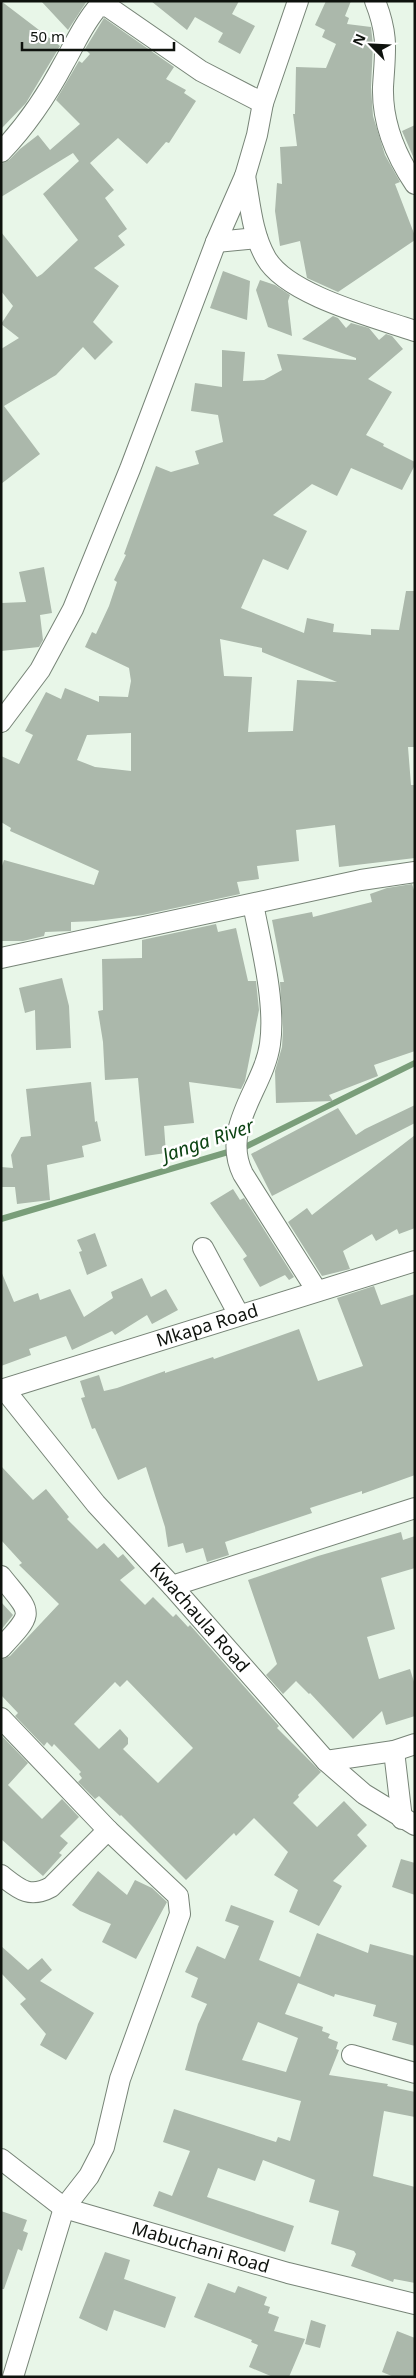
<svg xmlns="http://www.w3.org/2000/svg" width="416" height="2378" font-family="'Noto Sans',sans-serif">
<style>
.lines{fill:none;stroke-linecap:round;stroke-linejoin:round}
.stream{stroke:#7a9e7a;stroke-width:6}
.building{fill:#abb8ab;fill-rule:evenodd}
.minor-casing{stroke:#778477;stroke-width:22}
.minor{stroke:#fff;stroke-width:20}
.labels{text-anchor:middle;stroke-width:5;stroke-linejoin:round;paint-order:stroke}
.street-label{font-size:18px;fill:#0e120d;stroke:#fff}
.water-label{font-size:19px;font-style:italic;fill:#0c4313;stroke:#fff}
</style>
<rect width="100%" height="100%" fill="#e8f6e8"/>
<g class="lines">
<path class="stream" d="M1 1219 245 1147 415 1063"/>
</g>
<path class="building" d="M1 1 60 46 26 103 1 129Z
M41 1H87L68 30Z
M151 1H239L232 14 255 26 240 54 218 42 223 33 195 17 187 30Z
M326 1H351L345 16 349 18 347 24 371 27 373 45 371 87 373 116 385 155 400 182 395 184 415 236V240L338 292 307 278 300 241 280 246 275 211 277 183 282 184 280 147 297 146 293 114H295L296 67 326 68 336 44 322 37 325 30 315 25Z
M104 18 174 67 166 79 186 90 184 93 196 101 169 143 166 142 147 164 118 138 90 163 114 190 105 198 127 229 118 236 125 245 94 268 119 286 93 322 113 342 95 360 83 347 56 375 4 406 40 454 1 484V349L19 338 1 324 13 306 1 291V232L37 277 42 274 78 240 43 194 79 161 73 153 1 197V164L9 160 20 149 38 135 50 150 80 124 56 100 79 61 82 63 90 54 85 49Z
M415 125V161L402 131Z
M223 271 250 281 247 320 210 308Z
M260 280 275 285 290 295 288 301 292 336 268 327 256 290Z
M333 316 338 318 346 328 351 323 369 328 379 340 386 334 392 336 403 349 368 379 392 392 366 435 384 444 383 446 415 462V465L402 490 351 468 337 496 312 484 273 515 307 531 288 570 263 559 241 608 304 633 307 618 334 624 333 632 371 635V629L399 630 406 591H415V747H408L411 785H415V858L339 867 335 825 296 830 299 861 257 866 259 879 237 882 240 894 143 915 96 921 71 922V931L45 932 44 936 23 941H1V869L4 860 94 885 99 871 10 831 11 828 1 822V756L19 764 33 735 25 731 46 692 61 699 65 688 99 702V696L128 697 131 681 129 668 85 647 92 632 96 634 109 606 117 582 114 580 126 555 124 554 156 466 171 472 199 464 195 451 223 442 218 415 191 411 195 383 222 387V350L245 352 243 381 264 380 282 370 277 354 356 360V358L302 339ZM220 639 262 648V652L337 682 297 680 293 731 248 732 252 677 224 676ZM131 733V771L95 767 77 760 87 735Z
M44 567 52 613 40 615 43 640 39 647 1 651V603L26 602 19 572Z
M412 884 415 893V1051L374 1065 378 1076 329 1095 333 1101 276 1103 275 1071 282 1047 283 1029 280 982H284L272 920 312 912 313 917 372 902 370 894 387 888Z
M216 924 218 932 236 928 248 981H256L259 1010 245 1081 241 1089 189 1082 194 1123 164 1126 166 1153 145 1156 138 1078 105 1080 103 1042 98 1011 103 1010 102 959 142 958V940Z
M62 978 69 1006 71 1048 36 1050 35 1010 25 1013 19 988Z
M91 1082 95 1122 97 1121 101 1141 82 1146 84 1157 47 1165 50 1200 17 1204 15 1187H1V1167L13 1168 11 1155 21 1137 31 1136 26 1089Z
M415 1105V1123L272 1196 251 1154 338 1108 356 1135 365 1129Z
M415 1135V1228L399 1234 397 1229 376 1241 372 1234 343 1251 350 1269 322 1276 288 1222 307 1208 312 1215Z
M233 1189 240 1200 244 1198 294 1277 289 1280 285 1275 260 1287 243 1259 247 1256 210 1203Z
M95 1233 107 1266 87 1275 79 1252 82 1251 77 1240Z
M1 1271 14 1302 38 1293 40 1300 70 1289 84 1317 113 1298 111 1292 142 1278 151 1297 166 1289 178 1310 152 1324 147 1315 115 1335 112 1331 72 1350 66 1336 29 1349 31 1355 1 1366Z
M374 1286 381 1305 415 1294V1475L362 1494V1491L310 1508 312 1513 225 1542 229 1555 213 1560 207 1562 203 1548 186 1553 183 1543 168 1547 165 1527 146 1467 118 1480 95 1428 92 1429 81 1398 85 1397 80 1381 99 1375 104 1391 117 1388 165 1371V1373L213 1357 214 1359 299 1329 318 1381 363 1366 337 1298Z
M1 1466 33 1500 46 1489 69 1517 67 1519 97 1549 104 1543 118 1558 123 1554 135 1568 120 1580 145 1605 153 1597 173 1617 176 1614 188 1627 190 1625 279 1726 277 1728 321 1772 298 1795 299 1797 293 1803 317 1827 344 1801 367 1825 357 1835 367 1846 333 1881 342 1886 319 1926 289 1912 298 1890 274 1875 288 1852 254 1818 236 1836 234 1833 186 1880 121 1815 120 1816 99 1796 95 1799 78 1782 82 1778 79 1774 81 1772 54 1744 52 1747 47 1742 44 1746 15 1716 18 1713 1 1695V1660L10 1656 59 1604 19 1565 22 1563 1 1540ZM127 1680 193 1748 158 1783 123 1749 128 1744V1738L120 1729 99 1749 74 1724 115 1682 120 1687Z
M401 1532 403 1540 415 1536V1568L381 1578 395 1629 367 1637 379 1679 410 1669 415 1685V1716L386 1725 382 1711 353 1739 310 1693 309 1694 296 1681 283 1694 266 1675 277 1664 248 1580 318 1556Z
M1 1602 13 1615 1 1630Z
M1 1735 28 1763 8 1785 42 1819 62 1799 79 1817 60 1836 68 1843 59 1853 62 1855 43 1876 1 1839Z
M401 1859 415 1863V1895L392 1887Z
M98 1871 127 1895 135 1880 152 1888 167 1902 136 1959 102 1942 111 1924 80 1911 72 1905Z
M231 1905 274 1921 259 1960 300 1977 317 1933 368 1953 370 1944 415 1956V2046L392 2040 397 2023 373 2016 376 2005 335 1994 334 1997 298 1983 285 2014 323 2027 322 2031 330 2034 328 2038 338 2042 336 2049 339 2050 329 2075 388 2084 387 2086 415 2092V2117L384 2111 373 2176 415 2187V2283L394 2279 393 2282 351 2266 356 2254 354 2251 331 2244 339 2211 309 2202 315 2180 263 2160 255 2181 218 2168 207 2197 294 2226 285 2252 153 2206 159 2191 172 2196 190 2151 163 2142 174 2109 276 2142 278 2137 290 2141 301 2101 185 2070 198 2024 207 2004 191 1997 198 1978 185 1972 197 1946 225 1959 239 1926 225 1921ZM258 2022 298 2038 286 2072 242 2060Z
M1 1946 28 1970 42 1958 52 1970 40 1981 94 2013 66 2060 40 2045 46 2034 20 2004 26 1999 1 1973Z
M1 2211 27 2220 23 2231 28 2233 22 2251 18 2249 4 2289H1Z
M105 2252 130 2260 124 2279 176 2297 165 2328 114 2310 107 2331 79 2318Z
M208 2283 235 2293 238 2286 267 2297 264 2305 270 2307 268 2313 279 2317 274 2331 305 2339 289 2377H273L249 2367 258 2345 251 2342 252 2340 194 2317Z
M311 2320 326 2325 320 2348 305 2344Z
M397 2331 415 2338V2377H394L382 2372Z"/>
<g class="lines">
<defs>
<g id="minor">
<path d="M375 1C389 36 385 52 383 87 382 122 396 156 415 184"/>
<path d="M1 152C26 126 47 95 64 63 75 44 83 24 98 7L107 6 201 71 263 103"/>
<path d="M245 176C250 203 252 234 266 258 287 295 374 317 415 331"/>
<path d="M216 242 257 238"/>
<path d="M1 722 40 670 73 609 130 469 216 242 245 176 257 135 263 103 298 1"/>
<path d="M253 904C261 945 276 1003 270 1044 264 1088 220 1127 243 1174L317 1291"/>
<path d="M1 958 361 880 415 872"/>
<path d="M203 1248 239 1315"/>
<path id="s1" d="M4 1389 96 1504 172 1586 326 1761 364 1794 415 1825"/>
<path id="s2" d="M1 1390 415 1261"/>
<path d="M1 1576C32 1615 36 1610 1 1648"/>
<path d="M172 1586 415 1508"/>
<path d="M1 1718 108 1830"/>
<path d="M394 1751 402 1819"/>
<path d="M326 1761 394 1751 415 1744"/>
<path d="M1 1875C19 1889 29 1899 51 1887L108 1830 178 1896 180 1914 120 2079 104 2147 89 2176 64 2208 13 2377"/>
<path d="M352 2055 415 2073"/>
<path id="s3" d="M1 2159 64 2208 288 2273 415 2304"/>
</g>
</defs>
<use href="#minor" class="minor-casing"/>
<use href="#minor" class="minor"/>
</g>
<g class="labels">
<g class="street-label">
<text dy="6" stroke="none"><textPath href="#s2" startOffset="216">Mkapa Road</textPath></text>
<text dy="6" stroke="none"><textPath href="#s1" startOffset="301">Kwachaula Road</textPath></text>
<text dy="6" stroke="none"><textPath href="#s3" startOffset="222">Mabuchani Road</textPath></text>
</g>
<g class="water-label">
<text transform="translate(208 1140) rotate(-19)" y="7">Janga River</text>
</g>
</g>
<rect width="416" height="2378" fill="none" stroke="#0e120d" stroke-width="5"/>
<g transform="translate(371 45) rotate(294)" stroke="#ffffff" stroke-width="4" paint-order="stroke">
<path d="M0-4L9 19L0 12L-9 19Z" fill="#0e120d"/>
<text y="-8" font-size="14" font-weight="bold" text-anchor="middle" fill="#0e120d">N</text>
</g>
<path d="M22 42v8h152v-8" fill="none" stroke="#0e120d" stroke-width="2.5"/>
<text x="30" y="42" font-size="15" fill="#0e120d" stroke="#ffffff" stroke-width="4" paint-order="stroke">50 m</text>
</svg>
